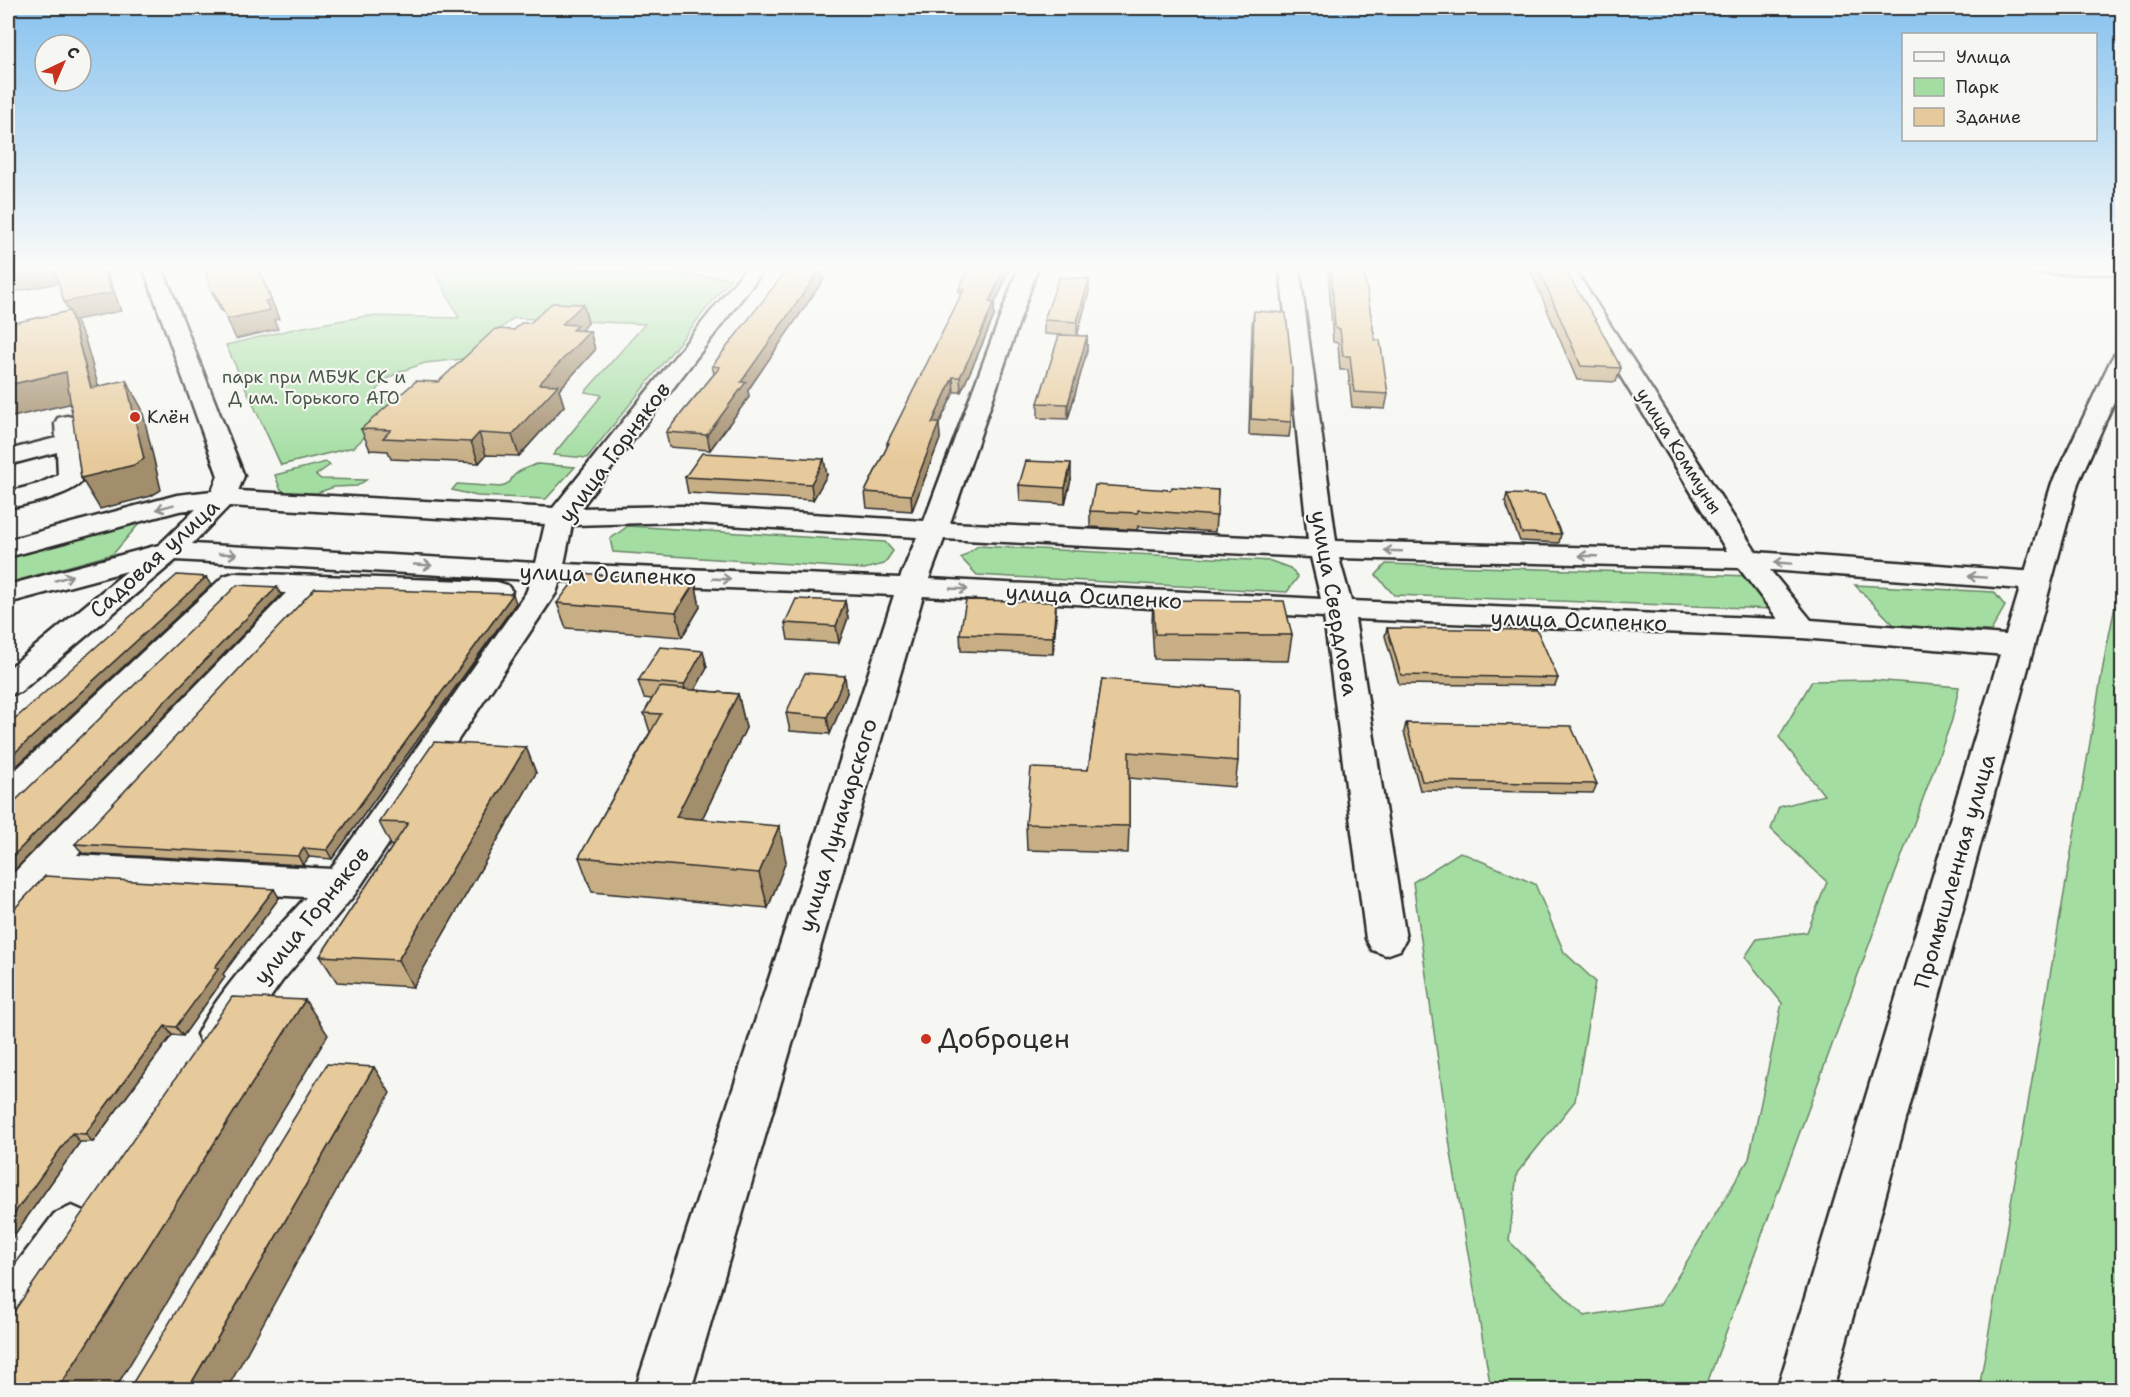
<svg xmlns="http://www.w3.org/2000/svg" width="2130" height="1397" font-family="'Shantell Sans',sans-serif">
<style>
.green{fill:#a4dda2;stroke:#688466;stroke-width:1.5}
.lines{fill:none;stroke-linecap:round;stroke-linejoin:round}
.minor-casing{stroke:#2b2b2b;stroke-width:5}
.major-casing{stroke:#2b2b2b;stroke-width:5}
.minor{fill:#f6f6f2;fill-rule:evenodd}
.major{fill:#f6f6f2;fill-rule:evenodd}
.wall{fill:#c7ae85;stroke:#2b2b2b;stroke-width:1.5}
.shaded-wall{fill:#a28d6c;stroke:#2b2b2b;stroke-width:1.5}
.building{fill:#e7ca9b;stroke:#2b2b2b;stroke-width:1.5}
.oneway{stroke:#90908e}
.poi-dot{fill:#c8321e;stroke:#f6f6f2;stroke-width:2}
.labels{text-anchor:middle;stroke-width:4.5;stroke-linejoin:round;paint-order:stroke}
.far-park-label{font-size:18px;fill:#495849;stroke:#f6f6f2}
.far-poi-label{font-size:18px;fill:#2b2b2b;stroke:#f6f6f2;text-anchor:start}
.far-street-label{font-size:18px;fill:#2b2b2b;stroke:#f6f6f2}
.street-label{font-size:22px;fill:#2b2b2b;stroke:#f6f6f2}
.near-poi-label{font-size:27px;fill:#2b2b2b;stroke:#f6f6f2;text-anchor:start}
</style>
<rect width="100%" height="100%" fill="#f6f6f2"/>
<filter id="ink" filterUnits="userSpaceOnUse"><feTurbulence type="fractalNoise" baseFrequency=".0167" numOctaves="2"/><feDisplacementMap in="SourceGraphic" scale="12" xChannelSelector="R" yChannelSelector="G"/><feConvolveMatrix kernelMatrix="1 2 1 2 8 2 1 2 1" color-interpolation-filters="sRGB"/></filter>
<g filter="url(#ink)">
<path class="green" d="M440 267H568L731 278 587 458 553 455 602 395 585 392 645 324 514 318 463 359 425 363 399 372 383 381 376 392 386 400 399 405 354 447 281 465 226 345 298 328 367 316 459 318 434 269Z
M326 462 330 465 316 475 321 479 366 480 357 486 334 487 317 493 284 492 280 488 275 475Z
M537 464 575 467 546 499 477 496 452 490 457 484 501 487 510 482C514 471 527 468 537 464Z
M144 518 113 554 8 583V555Z
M628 526 885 542 893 551 884 564 864 569 613 552 610 539Z
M978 546 1271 561 1290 568 1298 577 1287 592 977 575 961 558Z
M1386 564 1750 576 1773 609 1394 595 1376 575Z
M2122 573V1389H1979L2105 655Z
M1855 585 1994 592 2005 606 1991 631 1895 626Z
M1873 680 1959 687 1952 720 1705 1389H1491L1451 1153 1413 882 1460 852 1535 884 1564 952 1595 981 1575 1101 1517 1173 1509 1241 1584 1316 1661 1304 1749 1159 1782 1003 1745 957 1757 939 1807 932 1827 882 1771 829 1779 807 1824 795 1779 737 1812 681Z"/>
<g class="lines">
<defs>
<path id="minor" d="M143 267H162L244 476 238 491 553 508 747 267H766L581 508 682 506 924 521 1019 267H1038L950 523 1308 540 1280 267H1299L1336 541 1727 551 1554 267H1573L1756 552 2036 572 2046 575 2051 581 2046 587 2036 590 1770 570 1811 620 2018 636 2029 639 2034 646 2029 653 2018 656 1802 638 1355 619 1406 939 1400 950 1386 955 1372 950 1366 939 1324 617 923 596 691 1390H635L894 595 560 581 556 593 355 894 282 981 235 1047 219 1053 203 1047 197 1034C220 987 271 936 306 897L51 883 22 915 8 919V879L286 593 241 591 21 807 8 811V777L224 576 234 573 497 582 507 585 512 591 507 597 497 600 318 594 77 855 331 869 526 593 531 580 176 560 20 692 8 695V669L127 571 8 603V585L159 545 196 509 179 511 8 557V540L177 495 212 491 218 476ZM229 506 545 524 536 563 192 544ZM682 522 917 537 900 578 564 564 572 525ZM944 539 1311 557 1321 599 929 579ZM1339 558 1739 568 1778 619 1351 601Z
M2027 267H2122V274L2037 273 2030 271Z
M67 416 76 418 79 423 84 479C72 496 27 504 8 508V492L38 484 58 475 57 452 8 465V450L56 438 55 423 58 418Z
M72 1206 90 1214 97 1231 90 1248 27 1336 8 1343V1275L54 1214Z"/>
<path id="major" d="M2106 267H2122V279L2115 277Z
M2122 353V384L2078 483 1833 1390H1777L2052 483 2111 360 2114 355Z"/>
</defs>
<use href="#minor" class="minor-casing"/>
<use href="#major" class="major-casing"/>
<use href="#minor" class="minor"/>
<use href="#major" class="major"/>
</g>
<path class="wall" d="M970 267 994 306V316L975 361 961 392H954L939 424 940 439 912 511 867 508 865 492 887 447V443L960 298 959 289Z
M1328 267H1363L1375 340 1388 394 1385 409 1352 407 1348 370H1340L1338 343 1333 342Z
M1402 267H1438L1437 271 1403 269Z
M1529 267H1563L1621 368 1616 382 1577 380Z
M823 273 824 279 748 390 749 397 710 450 669 447 666 432 714 374 712 366Z
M1089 292 1077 336 1044 334V320Z
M583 304 588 323 581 331H590L595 350 559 390 564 406 519 456 486 455 479 463 391 459 388 451 370 450 361 429 438 382 514 330Z
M1254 311 1291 422 1289 437 1249 435 1252 325Z
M1087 336V351L1068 419 1038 418V403Z
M827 475 813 500 688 493 685 477Z
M1071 479 1065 504 1020 501 1019 485Z
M1171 490H1218L1215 532 1138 526 1137 530 1090 527V511Z
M1507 494 1561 534 1559 543 1520 541 1505 502Z
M695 582 700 607 682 637 566 628 557 603Z
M1153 600 1292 635 1288 661 1154 659 1152 625Z
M845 601 848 618 839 643 788 640 785 623Z
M516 603 332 859 309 857 303 865 82 853 75 844Z
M1056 619 1053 654 961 651 960 634Z
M1387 628 1558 678 1555 686 1399 684 1385 636Z
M703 651 707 668 695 690 738 694 746 728 702 819 786 861 768 908 592 892 579 857 650 732 644 713 652 699 644 698 638 681Z
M1102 679 1238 761 1235 787 1129 778V826L1128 853 1027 850 1026 824 1088 770Z
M847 693 830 734 790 731 786 713Z
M1406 723 1597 784 1593 793 1420 790 1404 732Z
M526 747 536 773 413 987 337 982 320 956 392 847 379 822Z
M274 889 279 898 223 974 225 977 183 1036 172 1035 93 1142H80L8 1244V910Z"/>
<path class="shaded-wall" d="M43 267H54L63 282 8 293V273Z
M103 267H108L110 273 108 274 121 311 75 320 85 339 107 417 91 388 72 317 64 302Z
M258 267 279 319 274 320 278 329 236 339 227 319 265 301Z
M817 267H828L823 273 824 279 748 390 749 397 710 450 707 435 741 382Z
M1005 267H1011L994 306V316L975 361 961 392 960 377 989 302Z
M1089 279V292L1077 336V322Z
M212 292H214L223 311H221Z
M583 304 588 323 580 332 590 331 595 350 559 390 564 406 519 456 512 435 539 384 562 324Z
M1087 336V351L1068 419V404Z
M66 372 82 401 8 418V385Z
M953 377 954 392 939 424 940 439 912 511 911 495 932 423Z
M126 380 142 409 161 490 151 496 100 509 81 478Z
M479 433 486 455 479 463 471 442Z
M824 459 827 475 813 500 811 484Z
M1071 463V479L1065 504V488Z
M206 577 211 585 8 774V759Z
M695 582 700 607 682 637 676 612Z
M277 587 281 595 8 877V861Z
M513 594 516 603 332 859 327 850Z
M845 601 848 618 839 643 836 626Z
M1056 602V619L1053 654V637Z
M703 651 707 668 688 702 684 685Z
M845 676 847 693 830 734 827 717Z
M738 694 746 728 686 852 676 817Z
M526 747 536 773 413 987 398 960Z
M779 826 786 861 768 908 759 873Z
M304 848 309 857 303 865 298 856Z
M274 889 279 898 223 974 225 977 183 1036 176 1027 215 967Z
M305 1000 328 1035 115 1389H58Z
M165 1026 172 1035 93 1142 85 1134Z
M374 1067 390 1093 227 1389H188Z
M72 1133 80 1142 8 1244V1222Z"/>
<path class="building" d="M8 267H43L8 273Z
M54 267H103L112 293 64 302Z
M204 267H258L271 300 265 301 270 310 227 319 214 292H212Z
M789 267H822L741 382H746L707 435 666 432 720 367 712 366Z
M970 267H1005L989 302 994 303 975 346 960 377H953L932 423H939L911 495 865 492 889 443H887L964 289H959Z
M1331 267H1363L1375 340H1380L1388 394 1354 392 1350 356H1343L1340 329 1335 328Z
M1538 267H1563L1597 322 1621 368 1581 366Z
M1059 277 1089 279 1077 322 1044 320Z
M552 303 583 304 562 324 578 325 573 330 590 331 539 384 558 385 512 435 479 433 471 442 383 438 391 430 361 429 416 381 438 382 495 329 514 330 521 323H530Z
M70 311 91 388 126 380 144 459 134 465 81 478 66 372 8 385V324Z
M1254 311 1286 313 1292 369 1291 422 1251 419Z
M1059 335 1087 336 1068 404 1038 403Z
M702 453 824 459 811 484 685 477Z
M1026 461 1071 463 1065 488 1019 485Z
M1095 485 1171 490 1172 487 1218 490 1217 516 1138 510V513L1090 511Z
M1507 494 1544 495 1561 534 1522 533Z
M580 573 695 582 676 612 557 603Z
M177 575 206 577 8 759V725Z
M237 585 277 587 8 861V802L16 800Z
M315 588 513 594 327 850 304 848 298 856 75 844Z
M796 599 845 601 836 626 785 623Z
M966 600 1056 602 1053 637 960 634Z
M1153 600 1284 601 1292 635 1155 634Z
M1387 628 1537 630 1558 678 1401 675Z
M660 647 703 651 684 685 638 681Z
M805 673 845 676 827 717 786 713Z
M1102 679 1239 690 1238 761 1129 752V826L1026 824 1031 768 1088 770Z
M659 687 738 694 676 817 779 826 759 873 579 857 661 714 644 713Z
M1406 723 1571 726 1597 784 1422 781Z
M434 742 526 747 398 960 320 956 408 823 379 822Z
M45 876 274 889 215 967 219 968 176 1027 165 1026 85 1134 72 1133 8 1222V910L16 907Z
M232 997 305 1000 58 1389H8V1320Z
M327 1064 374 1067 188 1389H129Z"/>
<defs><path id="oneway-shaft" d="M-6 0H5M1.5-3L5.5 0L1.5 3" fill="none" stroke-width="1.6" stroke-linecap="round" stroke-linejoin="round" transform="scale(1.5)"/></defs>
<g class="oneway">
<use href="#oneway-shaft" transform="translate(165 507) rotate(165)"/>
<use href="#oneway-shaft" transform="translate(1393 551) rotate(-178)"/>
<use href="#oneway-shaft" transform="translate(228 554) rotate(3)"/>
<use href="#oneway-shaft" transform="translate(1588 556) rotate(-178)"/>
<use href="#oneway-shaft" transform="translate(1783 563) rotate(-176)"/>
<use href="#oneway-shaft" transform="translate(423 565) rotate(3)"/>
<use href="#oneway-shaft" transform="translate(1977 577) rotate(-176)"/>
<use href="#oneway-shaft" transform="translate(64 578) rotate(-16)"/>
<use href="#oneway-shaft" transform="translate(722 579) rotate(2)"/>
<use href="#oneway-shaft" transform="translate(959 589) rotate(3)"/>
</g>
</g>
<linearGradient id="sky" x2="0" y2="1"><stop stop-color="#87c2ee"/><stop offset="0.58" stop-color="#fbfbf9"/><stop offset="1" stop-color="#fbfbf9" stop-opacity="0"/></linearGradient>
<rect width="2130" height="462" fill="url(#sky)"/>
<g class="poi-dot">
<circle cx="135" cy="417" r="6"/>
<circle cx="926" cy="1039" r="6"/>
</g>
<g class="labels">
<g class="far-park-label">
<text x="314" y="383">парк при МБУК СК и<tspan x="314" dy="21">Д им. Горького АГО</tspan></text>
</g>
<g class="far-poi-label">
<text x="147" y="423">Клён</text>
</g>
<g class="far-street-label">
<text transform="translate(1679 451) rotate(58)" y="6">улица Коммуны</text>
</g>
<g class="street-label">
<text transform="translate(614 452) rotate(-53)" y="8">улица Горняков</text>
<text transform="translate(154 558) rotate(-42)" y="8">Садовая улица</text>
<text transform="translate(608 574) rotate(2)" y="8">улица Осипенко</text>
<text transform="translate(1094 596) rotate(3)" y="8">улица Осипенко</text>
<text transform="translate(1335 603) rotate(80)" y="8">улица Свердлова</text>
<text transform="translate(1579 620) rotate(2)" y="8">улица Осипенко</text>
<text transform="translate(837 825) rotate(-73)" y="8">улица Луначарского</text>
<text transform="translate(1954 871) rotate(-74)" y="8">Промышленная улица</text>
<text transform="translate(311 915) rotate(-51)" y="8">улица Горняков</text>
</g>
<g class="near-poi-label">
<text x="938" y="1048">Доброцен</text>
</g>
</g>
<rect width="2130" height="1397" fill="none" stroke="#f6f6f2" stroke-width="30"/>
<rect x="15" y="15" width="2100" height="1367" fill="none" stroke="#2b2b2b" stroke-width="2" filter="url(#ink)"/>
<rect x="1902" y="33" width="195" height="108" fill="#f6f6f2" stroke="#a5a5a2" stroke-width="1.5"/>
<rect x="1914" y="52" width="30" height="9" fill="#f6f6f2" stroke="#a5a5a2" stroke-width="1.5"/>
<text x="1956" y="63" font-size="18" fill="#2b2b2b">Улица</text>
<rect x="1914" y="78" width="30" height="18" fill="#a4dda2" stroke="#a5a5a2" stroke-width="1.5"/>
<text x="1956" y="93" font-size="18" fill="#2b2b2b">Парк</text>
<rect x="1914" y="108" width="30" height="18" fill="#e7ca9b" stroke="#a5a5a2" stroke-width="1.5"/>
<text x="1956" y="123" font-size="18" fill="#2b2b2b">Здание</text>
<g transform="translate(63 63) rotate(44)"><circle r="28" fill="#f6f6f2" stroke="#a5a5a2" stroke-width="1.5"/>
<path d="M0-4.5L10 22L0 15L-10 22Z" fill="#c8321e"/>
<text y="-9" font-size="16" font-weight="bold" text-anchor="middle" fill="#2b2b2b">С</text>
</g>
</svg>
